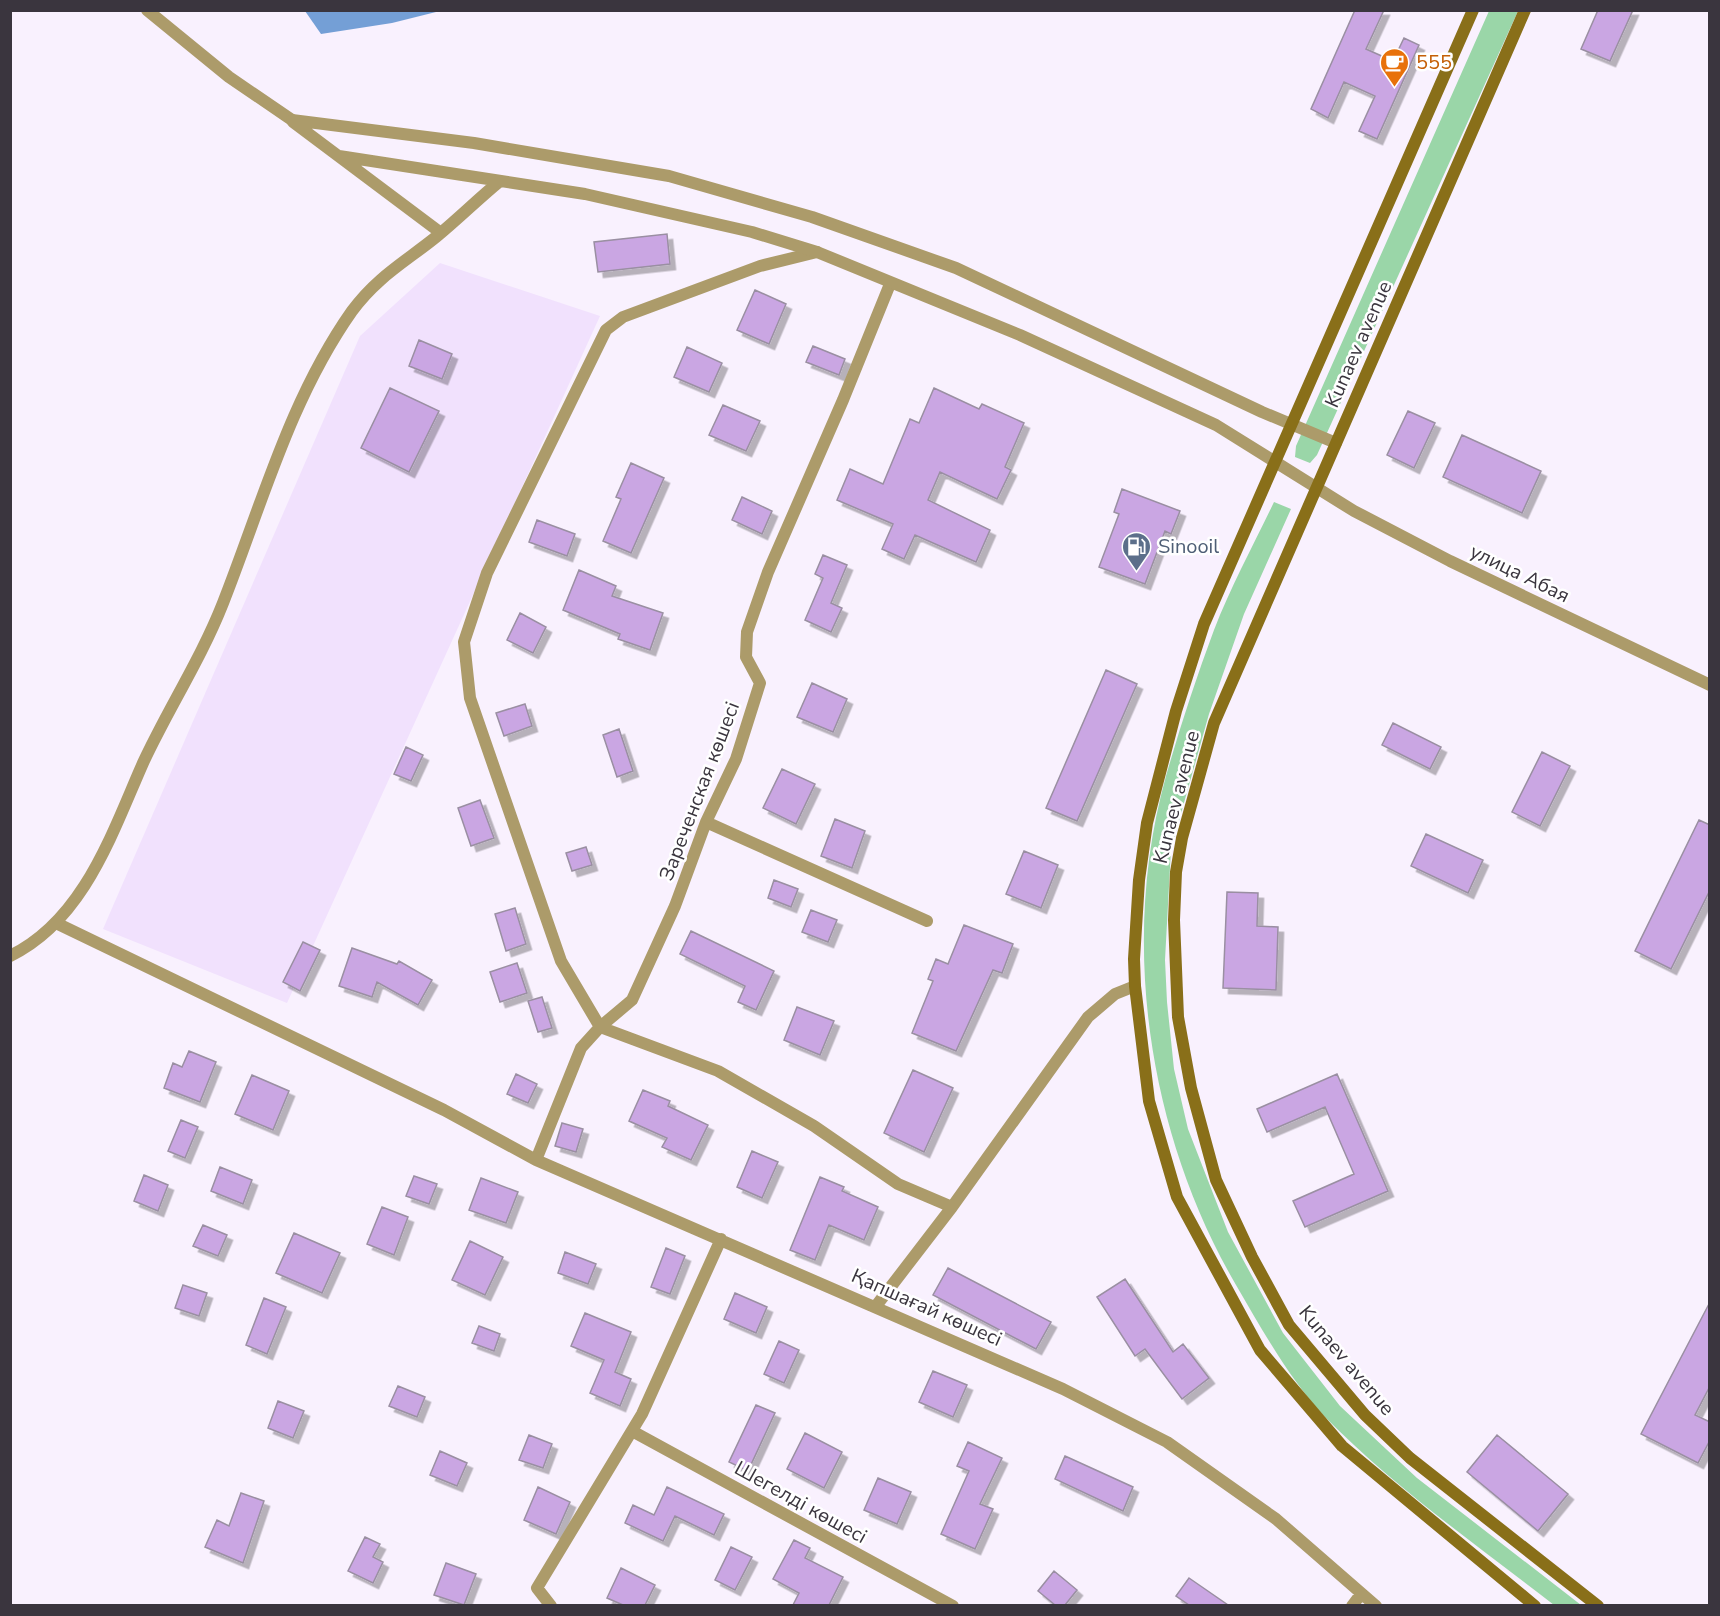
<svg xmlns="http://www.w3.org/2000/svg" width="1720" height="1616" font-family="'Nunito Sans',sans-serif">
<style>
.built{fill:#f1e1fd}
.green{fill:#9ad6a8}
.water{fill:#749fd6}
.building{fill:#caa6e3;stroke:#9a8fa2;stroke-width:1.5;filter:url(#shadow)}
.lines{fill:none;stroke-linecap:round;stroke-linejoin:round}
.minor{stroke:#ac9b6a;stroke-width:12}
.tertiary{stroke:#ac9b6a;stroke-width:12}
.secondary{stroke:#896f19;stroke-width:12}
.labels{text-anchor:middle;stroke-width:5;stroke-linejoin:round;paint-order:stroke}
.food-label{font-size:20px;fill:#c56008;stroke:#fff;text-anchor:start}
.street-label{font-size:20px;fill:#3a353e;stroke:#fff}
.service-label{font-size:20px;fill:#4e5e75;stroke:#fff;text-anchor:start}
</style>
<defs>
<filter id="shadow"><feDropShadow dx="5.5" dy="5.5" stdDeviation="0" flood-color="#0004"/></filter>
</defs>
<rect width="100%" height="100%" fill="#f9f1fe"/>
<path class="built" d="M440 263 600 316 287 1003 103 929 360 336Z"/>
<path class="green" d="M1489 11H1518L1317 455 1310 463 1295 457 1296 446Z
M1274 502 1291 509 1244 614 1209 714 1171 849 1165 960 1167 1002 1174 1069 1188 1129 1228 1232 1283 1333 1340 1406 1417 1478 1581 1605H1554C1478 1546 1394 1487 1326 1418 1291 1382 1261 1328 1236 1285 1149 1135 1119 944 1166 776 1180 727 1196 678 1214 630 1231 586 1254 544 1274 502Z"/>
<path class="water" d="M305 11H440L392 23 321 34Z"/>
<path class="building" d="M1355 10H1384L1366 49 1393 61 1404 38 1419 45 1377 139 1359 131 1375 96 1344 82 1328 118 1311 109Z
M1598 10H1633L1610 61 1581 49Z
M667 234 670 264 598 272 594 242Z
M755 290 786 304 769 344 737 330Z
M419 340 452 354 442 379 409 366Z
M813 346 845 359 839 375 806 362Z
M687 347 722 363 709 392 674 377Z
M390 388 439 411 409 472 361 448Z
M934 388 979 409 982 404 1024 423 1005 467 1011 470 997 499 940 472 928 500 990 530 976 562 915 535 904 559 882 549 893 524 837 500 850 469 883 484 910 419 919 423Z
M723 405 760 421 746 451 709 435Z
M1408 411 1435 423 1414 468 1387 455Z
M1462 435 1541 471 1522 513 1443 477Z
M631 463 664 478 631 553 603 541 621 499 616 497Z
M1122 489 1180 511 1171 534 1165 531 1145 584 1099 567 1119 514 1114 512Z
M742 497 772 511 762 534 732 520Z
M537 520 575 534 567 556 529 542Z
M823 555 847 565 831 603 842 608 831 632 805 620 823 578 815 574Z
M579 570 616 586 612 596 663 613 650 650 618 639 620 634 563 610Z
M520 613 546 627 533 653 507 640Z
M1106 670 1137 684 1077 821 1046 808Z
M812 683 847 699 833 732 797 717Z
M525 704 532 726 504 736 496 713Z
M1393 723 1441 747 1430 769 1382 745Z
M619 729 633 771 617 777 603 735Z
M406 747 423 755 411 781 394 774Z
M1542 752 1570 766 1540 826 1512 812Z
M782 769 815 784 796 824 763 808Z
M480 800 494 838 471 846 458 808Z
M835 819 865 831 852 868 821 856Z
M1699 820 1710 825V890L1671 969 1635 951Z
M1426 834 1483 860 1468 893 1411 866Z
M586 847 592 865 572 871 566 853Z
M1024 851 1058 865 1041 908 1006 894Z
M774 880 798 889 791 907 768 898Z
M1227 892 1258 893 1257 926 1278 927 1276 990 1223 988Z
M515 908 526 944 506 951 495 914Z
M811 910 837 920 828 942 802 932Z
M964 925 1013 944 1002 973 993 970 956 1051 912 1033 933 981 928 979 936 959 948 964Z
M691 931 774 971 756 1010 738 1002 745 986 680 954Z
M303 942 320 950 300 991 283 982Z
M352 948 397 964 399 961 432 980 418 1005 377 982 372 997 339 986Z
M517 963 527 993 500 1002 490 972Z
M542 997 552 1028 538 1032 528 1001Z
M797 1007 834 1021 820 1055 784 1040Z
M189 1051 216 1062 200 1102 164 1088 173 1063 182 1067Z
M913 1070 953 1088 924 1152 884 1133Z
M516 1074 537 1084 528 1103 507 1094Z
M1337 1074 1388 1191 1305 1227 1293 1201 1354 1174 1325 1107 1267 1132 1257 1109Z
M252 1075 289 1091 273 1130 235 1114Z
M643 1090 670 1101 668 1106 708 1125 691 1160 662 1147 667 1138 629 1121Z
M181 1120 198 1127 185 1158 168 1151Z
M562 1123 583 1129 576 1152 555 1146Z
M752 1151 778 1162 762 1198 737 1187Z
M220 1167 252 1180 243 1204 211 1191Z
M144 1175 168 1185 158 1211 134 1201Z
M414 1176 437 1184 429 1204 406 1196Z
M820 1177 844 1187 842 1191 878 1207 864 1240 829 1225 815 1260 790 1250Z
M481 1178 518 1192 506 1223 469 1210Z
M382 1207 408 1217 394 1255 367 1244Z
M203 1225 227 1235 218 1256 193 1246Z
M294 1233 340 1253 322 1293 276 1273Z
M470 1241 503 1257 485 1295 452 1280Z
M666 1248 685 1256 670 1294 651 1287Z
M565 1252 596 1264 588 1284 558 1273Z
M948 1268 1051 1322 1036 1349 933 1295Z
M1125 1279 1173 1352 1183 1344 1209 1378 1182 1399 1145 1349 1135 1356 1097 1297Z
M183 1285 207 1293 199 1316 175 1308Z
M735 1293 767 1307 756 1333 724 1319Z
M264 1298 286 1307 267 1354 246 1345Z
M1710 1302V1386L1695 1415 1710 1422V1440L1698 1463 1641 1434Z
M585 1313 631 1332 615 1372 631 1379 620 1406 590 1393 604 1360 571 1346Z
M479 1326 500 1334 494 1351 472 1343Z
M779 1341 799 1350 784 1383 764 1374Z
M933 1371 967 1385 953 1417 919 1402Z
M398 1386 425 1397 417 1417 389 1406Z
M278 1401 304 1411 293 1438 268 1428Z
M756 1405 775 1413 748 1471 729 1462Z
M805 1433 842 1452 824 1488 787 1469Z
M529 1435 552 1444 543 1468 519 1460Z
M1497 1435 1568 1494 1538 1531 1467 1472Z
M968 1442 1002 1458 980 1504 993 1509 975 1549 941 1534 969 1471 957 1466Z
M440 1451 467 1463 457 1486 430 1475Z
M1065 1456 1133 1487 1123 1511 1055 1479Z
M878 1478 911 1492 897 1524 864 1510Z
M538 1487 570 1502 556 1534 524 1520Z
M667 1487 724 1514 714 1535 675 1516 663 1541 625 1523 633 1505 654 1515Z
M241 1493 264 1501 243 1563 205 1547 217 1520 229 1526Z
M365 1537 380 1544 373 1557 383 1562 373 1583 348 1571Z
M794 1540 810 1548 805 1558 843 1577 829 1605H793L799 1593 773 1579Z
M731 1547 752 1557 735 1590 715 1580Z
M446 1563 476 1574 464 1605 434 1595Z
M621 1568 655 1585 645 1605H623L607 1598Z
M1054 1571 1077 1590 1065 1605H1055L1038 1591Z
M1189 1578 1228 1605H1189L1176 1596Z"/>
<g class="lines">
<path class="minor" d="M147 10 229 77 292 120
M817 252 760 266 623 317 606 330 487 573 464 642 470 698 561 961 600 1027 718 1071 814 1126 898 1184 952 1207
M706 822 927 921
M56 923 444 1110 536 1160 1063 1389 1167 1442 1276 1519 1376 1606
M536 1160 581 1048 600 1027 632 1000 675 906 706 822 736 759 760 683 746 657 747 632 768 572 843 400 890 284
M876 1306 952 1207 1088 1017 1115 994 1135 986
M632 1431 953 1606
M551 1606 537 1588 642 1414 721 1239
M1352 1606 1361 1594"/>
<path class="tertiary" d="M292 120 474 143 669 176 812 217 956 268 1262 412 1336 443
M293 122 441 233
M339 156 585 194 752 232 817 252 1020 335 1216 425 1354 511 1450 561 1710 685
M10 956C84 920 112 833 143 763 168 709 201 659 223 603 262 504 290 399 352 311 377 277 405 262 436 237 458 219 478 199 500 181"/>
<path class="secondary" d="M1473 10 1204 624 1176 711 1147 823 1139 880 1134 959 1135 986 1149 1101 1177 1197 1260 1350 1342 1446 1535 1606
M1525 10 1214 723 1182 838 1176 872 1174 920 1178 1017 1191 1088 1216 1180 1252 1257 1289 1325 1365 1415 1410 1458 1598 1606"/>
</g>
<defs>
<symbol id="cafe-pin" viewBox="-11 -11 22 30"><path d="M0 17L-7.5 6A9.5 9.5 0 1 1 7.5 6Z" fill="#e8710a" stroke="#fff"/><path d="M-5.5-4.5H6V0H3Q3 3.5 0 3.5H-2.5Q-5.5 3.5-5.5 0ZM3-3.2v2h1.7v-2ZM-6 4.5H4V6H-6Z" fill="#fff"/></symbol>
<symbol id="fuel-pin" viewBox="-11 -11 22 30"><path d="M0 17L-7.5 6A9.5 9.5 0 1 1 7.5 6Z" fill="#5c6f8a" stroke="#fff"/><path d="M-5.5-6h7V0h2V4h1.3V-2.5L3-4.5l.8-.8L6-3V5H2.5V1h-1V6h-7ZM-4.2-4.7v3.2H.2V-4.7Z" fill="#fff"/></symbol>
</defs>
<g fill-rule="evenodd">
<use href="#cafe-pin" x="1378" y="46" width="33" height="45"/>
<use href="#fuel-pin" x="1120" y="530" width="33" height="45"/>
</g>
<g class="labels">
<g class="food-label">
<text x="1416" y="69">555</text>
</g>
<g class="street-label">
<text transform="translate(1358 344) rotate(-66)" y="7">Kunaev avenue</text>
<text transform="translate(1520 573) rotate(26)" y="7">улица Абая</text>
<text transform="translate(699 791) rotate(-69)" y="7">Зареченская көшесі</text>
<text transform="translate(1176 797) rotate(-76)" y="7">Kunaev avenue</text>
<text transform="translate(927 1307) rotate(24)" y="7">Қапшағай көшесі</text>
<text transform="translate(1347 1360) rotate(50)" y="7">Kunaev avenue</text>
<text transform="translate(801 1502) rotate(29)" y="7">Шегелді көшесі</text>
</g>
<g class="service-label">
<text x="1158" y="553">Sinooil</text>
</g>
</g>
<rect width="1720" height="1616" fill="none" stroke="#3a353e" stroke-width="24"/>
</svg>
